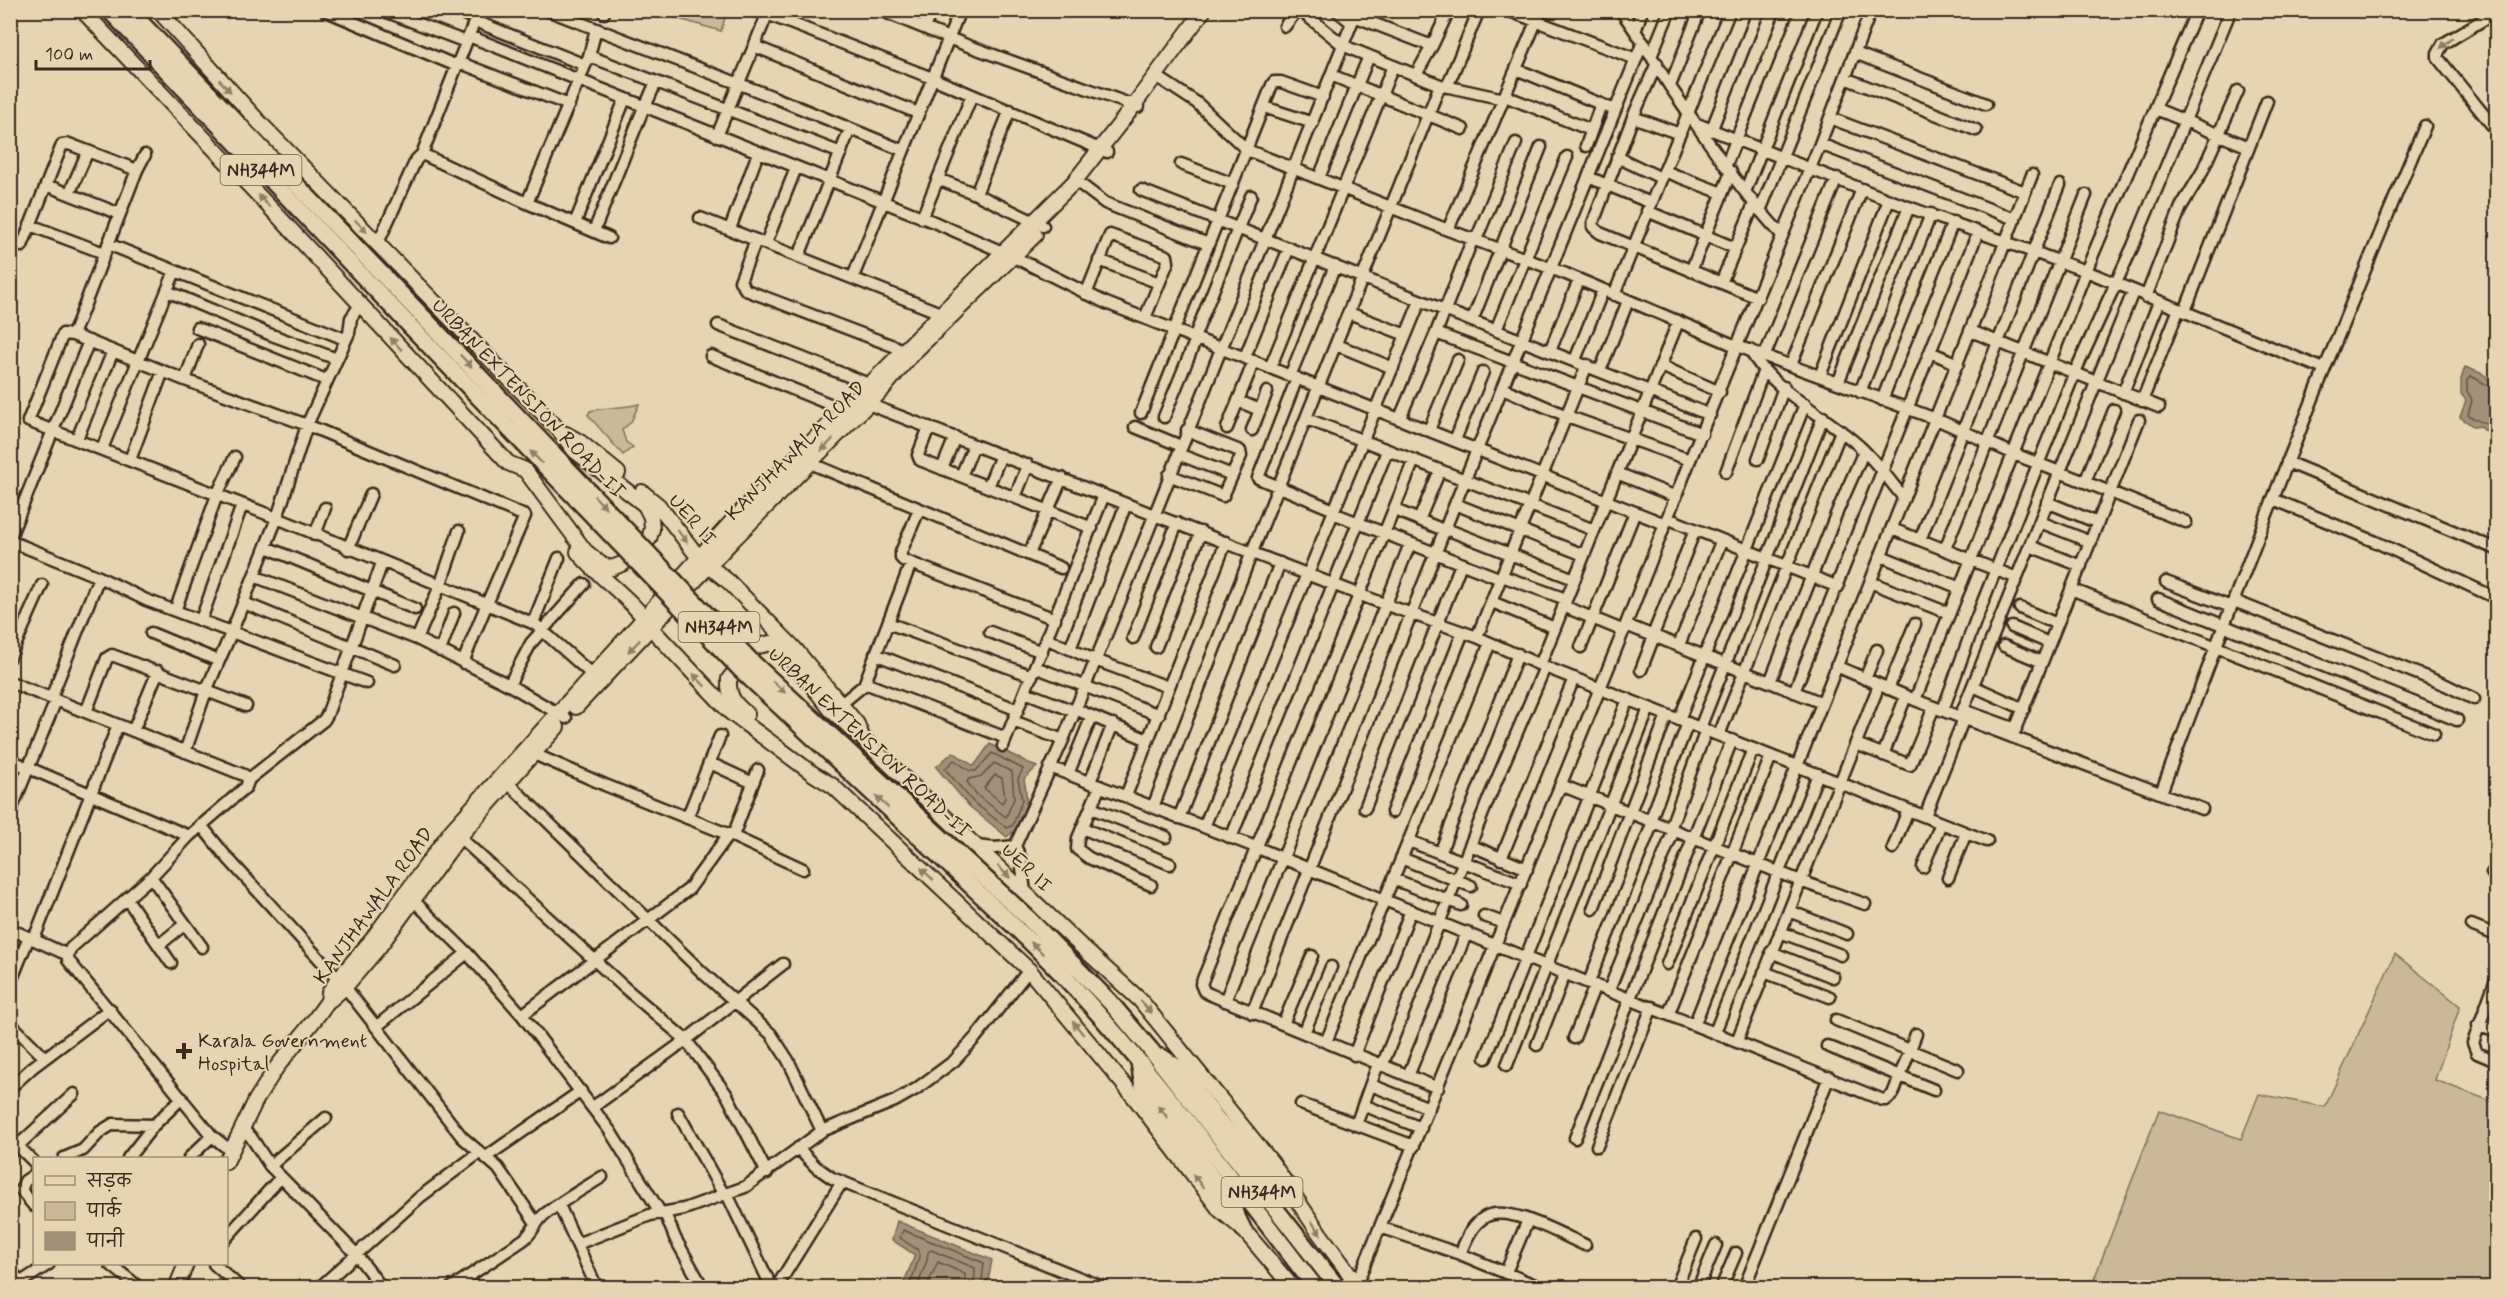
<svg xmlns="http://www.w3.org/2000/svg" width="2507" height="1298" font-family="Mynerve,'Playpen Sans Deva',sans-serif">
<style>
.green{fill:#ccb79a;stroke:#84705c;stroke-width:1.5}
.water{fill:#a49078;stroke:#7a6754;stroke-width:1.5}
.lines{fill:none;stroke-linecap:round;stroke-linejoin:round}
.shore{stroke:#655342;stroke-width:1.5}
.minor-casing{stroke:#3b2a1e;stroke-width:15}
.major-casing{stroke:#3b2a1e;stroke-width:18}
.highway-casing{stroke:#3b2a1e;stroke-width:20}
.minor{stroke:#e8d3b2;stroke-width:10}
.major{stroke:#e8d3b2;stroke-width:14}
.highway{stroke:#e8d3b2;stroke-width:15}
.highway-bridge-casing{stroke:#3b2a1e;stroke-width:20;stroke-linecap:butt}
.highway-bridge{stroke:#e8d3b2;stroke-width:15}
.oneway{fill:#927e68}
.poi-dot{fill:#3b2a1e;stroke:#e8d3b2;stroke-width:2}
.labels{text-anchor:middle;stroke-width:4.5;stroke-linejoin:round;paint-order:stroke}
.shield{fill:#e8d3b2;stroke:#6f5d4a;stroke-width:1.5}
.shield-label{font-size:18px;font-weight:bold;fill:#3b2a1e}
.street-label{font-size:20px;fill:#3b2a1e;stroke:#e8d3b2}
.poi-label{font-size:20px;fill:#3b2a1e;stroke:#e8d3b2;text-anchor:start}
</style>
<rect width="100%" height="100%" fill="#e8d3b2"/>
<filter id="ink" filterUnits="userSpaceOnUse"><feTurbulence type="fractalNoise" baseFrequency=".0167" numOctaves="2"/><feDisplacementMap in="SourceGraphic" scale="12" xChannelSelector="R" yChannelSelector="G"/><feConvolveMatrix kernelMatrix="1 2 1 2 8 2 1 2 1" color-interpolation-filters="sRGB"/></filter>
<g filter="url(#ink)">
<path class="green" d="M651 11H727L721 31Z
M639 404 631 422 622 430 626 442 633 447 623 455 588 415 590 411C607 407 623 408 639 404Z
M2395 954 2460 1006 2435 1080 2496 1103V1287H2091L2159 1110 2241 1139 2259 1094 2325 1107Z"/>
<path class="water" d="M2465 367 2483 374 2491 381H2496V433L2484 430 2481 426 2474 427 2460 417 2466 400 2461 394V379Z
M990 744 1037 767 1024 779C1029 803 1027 821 1007 837L969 806 936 767 953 752 974 766Z
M897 1221 992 1260 987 1287H902L915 1255 892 1240Z"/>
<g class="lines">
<path class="shore" d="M2496 386H2489L2471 376 2467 380V391L2472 400 2468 415C2476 421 2487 424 2496 426
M992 753 1023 769 1018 779 1022 800 1013 825 1007 828 973 802 945 769 954 760 970 771H976Z
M994 763 1012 772 1014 799 1006 817 978 796 967 782 969 779 982 776Z
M995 775 1002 778 1005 798 1002 803 984 788Z
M909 1288 920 1255 918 1250 900 1238 903 1230 984 1263 981 1288
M917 1288 927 1260 928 1252 931 1250 975 1268 974 1288
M926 1288 938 1262 965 1274V1288"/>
<defs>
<path id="minor" d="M324 10 457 66
M382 10 466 42
M455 10 476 19
M547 10 771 96 902 150
M880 10 966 45 1138 107
M1300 10 1343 45 1354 50 1440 85 1504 99
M1336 10 1351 22
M1507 10 1636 59
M1620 10C1640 35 1654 62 1671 88 1706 138 1740 191 1782 235
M2496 12 2443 44 2438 53V58L2496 130
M604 13 605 10
M767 14 932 78 1107 152
M1354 16 1432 46
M475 21 585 65
M1285 26 1297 10
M924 28 932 10
M1636 29 1642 10
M469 36 934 222 1014 257 1106 303 1665 524
M754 46 918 113
M1855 53 1986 104
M1652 54 1670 10
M589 56 841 153
M458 62 569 105
M1657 63 1633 117 1593 223V227L1600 233 1758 298
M1516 69 1615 110
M1331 75 1463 129
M1416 75 1432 46 1449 10
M1156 76 1197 103 1247 150 1448 230 1566 274 1729 343 1936 419 2014 454 2186 522
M1845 78 1976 130
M1670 86 1700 10
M1447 87 1479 10
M1505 96 1591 130
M645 107 656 82
M1264 107 1313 123
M2156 109 2249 147
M1633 117 1680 134
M1830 118 2025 192
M1697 124 1889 200 2086 271 2324 369
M1711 131 1759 10
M717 136 769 10
M1820 144 2015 219
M1586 146 1601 104
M422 154 527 203 609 238
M1617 157 1661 178
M1181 164 1233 184
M1726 165 1788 10
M1664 171 1722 193
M1588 177 1651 203
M1319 178 1369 56
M938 179 976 194 1043 226
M1080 184 1105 203 1208 244
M46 185 120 214
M1141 190 1710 415
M1745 192 1817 10
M69 194 88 151
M976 194 1010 110
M527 203 589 56 596 29
M1647 211 1735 248
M1760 211 1841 10
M700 218 948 316
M922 218 972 95
M575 223 625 99
M30 225 104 253
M730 229 758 153
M1448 230 1541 10
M594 231 644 107
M756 240 740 281 746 290 909 352
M1476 240 1516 143
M378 243 416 160 422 154 479 10
M766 243 796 168
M108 244 345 339
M22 246 62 145 69 144 137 170
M799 256 850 129
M1099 260 1159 283
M1691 271 1731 172
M853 277 960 10
M1721 283 1754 204
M167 291 269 334 337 359
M1086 294 1110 235 1167 256 1168 262 1145 318
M1614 295 1730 10
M2146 297 2181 207 2201 174 2238 91
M2185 311 2267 101
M1349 313 1406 335
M1472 321 1541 147
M718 325 874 386
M197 328 326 380
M1496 330 1567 157
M1971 331 2159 407
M1436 333 1702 434
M73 335 137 170 145 155
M1194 338 1251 196
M1337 345 1393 368
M1750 350C1771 390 1825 415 1858 445 1875 460 1890 481 1904 498
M1550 351 1579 280
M1930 352 1958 364
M1765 355 1837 178
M711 356 849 412
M1245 357 1289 248
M1575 360 1603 290
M1791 365 1862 189
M1661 366 1720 392
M1270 368 1393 66
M1600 371 1628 301
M1290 376 1335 266
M1820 376 1889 200
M1297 378 1258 478 1334 510
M185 380 198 344
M1838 383 1909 207
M1502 388 1567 416 1690 460
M1860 392 1931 214
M2123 393 2159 302
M1882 400 1953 222
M1238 401 1260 410
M2142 401 2179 309
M868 404 1384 604 1477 637 1540 665 1987 841
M1141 413 1272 85 1274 82H1281L1323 97
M1164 417 1196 339
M1400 418 1436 333 1473 238
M1307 419 1530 505 1587 365
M929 427 918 455 920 460 1092 528
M1135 427 1181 446
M1227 428 1254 361
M1252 430 1267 392
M1429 430 1458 360
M77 439 113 351
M1455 440 1483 372
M102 449 175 271
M1178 454 1232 475
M1758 459 1784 387
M130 460 163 371
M1414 460 1201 984 1204 991 1209 994 1438 1088
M2287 462 2496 549
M810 463 1061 568
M942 469 955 437
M1726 472 1764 370
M1617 473 1676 497
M1169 475 1223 496 1241 456 1240 451 1187 430
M961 476 974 445
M2085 482 2114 410
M988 487 1001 455
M1015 497 1028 465
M2273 499 2376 542 2496 598
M2047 502 2098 523
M1455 504 1584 555
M919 510 901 552V558L903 560 1055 619
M1395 510 1446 531
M1333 513 1501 579
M1667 518 1838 587
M1419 520 1440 470
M2040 522 2091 542
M1446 529 1574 579
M1892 529 2017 578
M315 535 325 508
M10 537 89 341
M1920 540 2060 185
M10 541 99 577 146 600 367 683
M2030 546 2081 566
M266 547 415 609
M348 549 371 494
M1945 549 2086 195
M1029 554 1062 478
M1881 556 1960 588
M1308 574 1420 301
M254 576 417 639 509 685 566 718
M1502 576 1566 599
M1870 582 1943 611
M2166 582 2231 607
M2071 589 2434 734
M2158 599 2457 720
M2234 601 2446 685 2474 699
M1492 602 1555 628
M244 603 395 665
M1563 606 1624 631
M2020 608 2057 624
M175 611 217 495 235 457
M201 620 242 505
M533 623 559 558
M888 623 1032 676
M1626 625 1820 702
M2012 627 2049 643
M990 632 1042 652
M151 633 219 661
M1653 635 1695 530
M1477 637 1530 505 1594 530
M1133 638 1177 523
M417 639 440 586 459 531
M1047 639 1095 660 1168 687
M1679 645 1721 542
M2004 646 2042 662
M1156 647 1201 532
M1581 647 1635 512
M1070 649 1126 504
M440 651 454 613
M875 654 1018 710
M10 657 42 585
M463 663C482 613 504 564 525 516L307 425 185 380 73 335 63 334 28 421 277 518 535 624 597 679
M1540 665 1678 322
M1836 666 1915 700 2202 809
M1035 667 1159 715
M1641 670 1654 636
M1865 679 1877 650
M10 682 244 775 249 779 246 787 189 836 151 877 71 948 68 955V960L212 1136 231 1151
M1770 682 1837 512 1864 451
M865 683 1006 738
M509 685 531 643 584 584
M1973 686 2024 709
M1888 689 1915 624
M1025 692 1074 711
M1794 692 1978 232
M51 698 99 577
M1915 700 2086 271 2197 10
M841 704 864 685 911 563
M1075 709 1148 740
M1943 710 1976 619 2075 372 2133 246 2230 12
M1963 710 2016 729
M86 712 107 658 112 655 246 706
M1960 717 2133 292
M1679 720 1805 404
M1013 721 1063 740
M1700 728 1823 417
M133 731 158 671
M1719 735 1841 431
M2012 737 2139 420
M1856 744 1910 765 1934 707
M1003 746 1104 495
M527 751 605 785 730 835 803 869
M185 752 206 691 232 631 277 518 307 425 349 333 351 318 360 305
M1883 755 1906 696
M10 760 189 836
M710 763 753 783
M1050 767 1258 848 1526 958 1883 1100H1886L1893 1094 1916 1034
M1068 774 1092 716
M503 778 703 973 771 1034 788 1060 822 1131
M249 779 324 720 327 715 382 563
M1090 782 1113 724
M1561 785 1803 882 1865 904
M1100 786 1078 838 1077 849 1089 858 1151 885
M2161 793C2244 568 2332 346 2425 126
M1126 796 1226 542
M1153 807 1252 552 1440 85
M1091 808 1166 837
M1365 808 1461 564
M1392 812 1463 632
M10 813 56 700
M1925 816 1964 718
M687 818 720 736
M1179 818 1280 563
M1650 821 1688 723
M201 825 224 854 345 987 462 1137 498 1168 536 1223
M1204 827 1307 574
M1082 828 1170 864
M1670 829 1706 730
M454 832 625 988 686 1040 727 1095 767 1173
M733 836 758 770
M1231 838 1387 451
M1409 841 1521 884
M1470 845 1527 869
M976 846 995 848 1015 846
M1893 848 1908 810
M1440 853 1518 654
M1401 858 1471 886
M1501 859 1574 678
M1923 867 1941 823
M2492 873 2496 875
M151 877 202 947
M1948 878 1966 833
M1393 879 1461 905
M1025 893 1021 859 1015 846 1063 740 1122 596 1357 10
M409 896 467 953 522 1015 610 1131 660 1212
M127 899 171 963
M1593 909 1667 715
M1789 911 1847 934
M1484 916 1504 923
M2471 925 2496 935
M10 929 68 955
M1780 932 1841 955
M34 939 118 725
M159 945 185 924
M1771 952 1833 977
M1667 964 1753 749
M1764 972 1830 997
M2496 979 2473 1043 2477 1053 2496 1061
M1589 982 1653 822
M10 984 29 937
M1609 990 1674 830
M1225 1001 1410 544
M1252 1013 1455 504 1643 42
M1669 1013 1771 756
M522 1015 689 889 729 834
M1836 1020 1958 1070
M10 1023 45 1058
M1695 1023 2032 175
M1283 1024 1312 956
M2478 1025 2496 1032
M376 1027 467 953
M1715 1032 1818 774
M1304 1033 1331 967
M1574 1038 1595 985
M1737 1041 1879 685
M1326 1042 1490 643
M1537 1045 1565 973
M1827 1046 1934 1090
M1354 1055 1411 910
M1486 1058 1628 699
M1507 1065 1649 708
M1382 1066 1489 798 1545 667
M1408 1076 1467 932
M1371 1085 1429 1108
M10 1088 33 1067 110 1009
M1301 1104 1414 1146
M1363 1105 1421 1128
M593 1107 686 1040 783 964
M678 1113 724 1195
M1356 1125 1378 1064
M242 1129 251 1137 270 1166
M1575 1138 1732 740
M18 1146 34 1162
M1597 1146 1652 1007
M798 1148 815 1166 832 1178 1105 1288
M10 1153 74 1094
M486 1157 581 1091
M64 1158 83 1150 100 1132 113 1124 154 1125
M128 1158 154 1125 182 1098
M189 1158 212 1136
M34 1175 25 1181 21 1190 34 1206
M281 1177 270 1166 326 1118
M727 1194 772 1288
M559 1205 597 1288
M665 1213 675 1238 703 1288
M1380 1227 1460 1254 1542 1288
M226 1238 281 1177 356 1254 382 1288
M577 1244 650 1215 684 1209 745 1187 822 1131 895 1101 916 1089 954 1061 976 1037 1029 970
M1460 1254C1466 1240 1472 1223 1487 1216 1510 1205 1562 1235 1585 1245
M110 1264 140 1288
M214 1264 241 1288
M10 1269 24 1288
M1506 1272 1528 1220
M21 1282 49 1264
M1357 1283 1623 632 1690 460 1820 144 1871 10
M319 1288 420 1197 479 1153
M451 1288 523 1240C533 1233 535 1222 545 1214 562 1201 583 1189 602 1177
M776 1288 842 1182
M1676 1288 1696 1239
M1698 1288 1716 1245
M1721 1288 1736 1253
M1744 1288 1829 1077"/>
<path id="major" d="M82 10 279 217 508 463 525 470 585 551 602 565 612 568 624 563 649 539 652 529 651 517 645 505 575 451 559 430 259 122 158 10
M566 434 580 442 618 473
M642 492 659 506 699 558 729 582 794 648 857 724 863 739 1084 949 1140 1000 1272 1163 1320 1234 1360 1288
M578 552C600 579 633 599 651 628L731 713 812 773 833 786 1029 970 1135 1098 1220 1210 1243 1229 1293 1288
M576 707 732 541 882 390 912 354 1035 235
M747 714C734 704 728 696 729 679L755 647 770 643 780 649 792 660 831 710 860 736
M330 1000 345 987 379 947 459 837 557 727
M226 1162 256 1100 276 1068 315 1019 328 1001 329 993 338 979 371 941 452 830 735 518 1074 182 1125 117 1204 10
M176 1288 186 1264"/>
<path id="highway" d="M109 10 413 329
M129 10 425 319
M1029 919 1110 1002 1150 1049 1338 1288
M1016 928C1129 1036 1220 1165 1316 1288
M1162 1057 1178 1068 1217 1119 1260 1167 1285 1183
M1139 1062 1143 1087 1229 1200 1243 1229"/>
</defs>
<use href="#minor" class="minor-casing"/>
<use href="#major" class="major-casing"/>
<use href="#highway" class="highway-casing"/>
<use href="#minor" class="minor"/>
<use href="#major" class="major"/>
<use href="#highway" class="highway"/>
<defs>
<path id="highway-bridge" d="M425 319 751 661 1029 919
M413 329 741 670 1016 928"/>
</defs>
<use href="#highway-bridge" class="highway-bridge-casing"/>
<use href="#highway-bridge" class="highway-bridge"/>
</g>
<defs><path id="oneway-solid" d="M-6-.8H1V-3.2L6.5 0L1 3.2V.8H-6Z" transform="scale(1.5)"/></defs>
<g class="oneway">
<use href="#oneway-solid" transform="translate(2447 43) rotate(142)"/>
<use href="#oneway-solid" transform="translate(225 86) rotate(47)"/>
<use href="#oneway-solid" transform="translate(264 201) rotate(-134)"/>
<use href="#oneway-solid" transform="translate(361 226) rotate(46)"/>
<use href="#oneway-solid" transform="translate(396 344) rotate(-133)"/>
<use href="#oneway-solid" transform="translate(466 361) rotate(46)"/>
<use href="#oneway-solid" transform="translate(827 445) rotate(134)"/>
<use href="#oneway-solid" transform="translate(536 457) rotate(-134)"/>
<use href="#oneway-solid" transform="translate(600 502) rotate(46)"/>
<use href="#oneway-solid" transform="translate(682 536) rotate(52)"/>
<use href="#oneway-solid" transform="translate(634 646) rotate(134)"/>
<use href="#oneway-solid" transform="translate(699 680) rotate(-134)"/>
<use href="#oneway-solid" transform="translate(779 687) rotate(43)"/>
<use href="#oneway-solid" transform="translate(882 802) rotate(-137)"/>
<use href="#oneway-solid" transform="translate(1004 872) rotate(44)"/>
<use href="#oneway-solid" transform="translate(927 874) rotate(-137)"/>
<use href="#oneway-solid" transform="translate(1037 948) rotate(-136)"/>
<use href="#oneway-solid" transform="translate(1146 1007) rotate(50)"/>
<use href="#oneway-solid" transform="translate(1078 1028) rotate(-129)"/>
<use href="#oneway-solid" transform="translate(1163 1112) rotate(-128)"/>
<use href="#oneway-solid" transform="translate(1198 1181) rotate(-127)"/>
<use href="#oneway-solid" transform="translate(1316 1228) rotate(56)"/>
</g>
</g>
<path class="poi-dot" d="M181 1042h6v6h6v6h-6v6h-6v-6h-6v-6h6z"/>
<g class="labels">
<g class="shield">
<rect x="220.5" y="155" width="81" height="30" rx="4.5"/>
<rect x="678.5" y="612" width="81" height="30" rx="4.5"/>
<rect x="1221.5" y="1177" width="81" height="30" rx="4.5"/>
</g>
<g class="shield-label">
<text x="261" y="176">NH344M</text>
<text x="719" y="633">NH344M</text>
<text x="1262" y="1198">NH344M</text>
</g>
<g class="street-label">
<text transform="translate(529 398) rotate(46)" y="7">URBAN EXTENSION ROAD-II</text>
<text transform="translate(795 450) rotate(-45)" y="7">KANJHAWALA ROAD</text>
<text transform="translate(693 519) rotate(49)" y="7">UER II</text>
<text transform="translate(870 742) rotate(43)" y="7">URBAN EXTENSION ROAD-II</text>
<text transform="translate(1027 867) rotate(44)" y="7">UER II</text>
<text transform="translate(373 905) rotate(-54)" y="7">KANJHAWALA ROAD</text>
</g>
<g class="poi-label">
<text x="198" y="1047">Karala Government<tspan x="198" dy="23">Hospital</tspan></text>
</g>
</g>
<rect width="2507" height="1298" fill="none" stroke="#e8d3b2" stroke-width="36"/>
<rect x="18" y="18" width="2471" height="1262" fill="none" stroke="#3b2a1e" stroke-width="2" filter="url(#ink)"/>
<rect x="33" y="1157" width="195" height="108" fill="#e8d3b2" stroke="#a38f77" stroke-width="1.5"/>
<rect x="45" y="1176" width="30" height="9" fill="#e8d3b2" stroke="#a38f77" stroke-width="1.5"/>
<text x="87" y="1187" font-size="18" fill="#3b2a1e">सड़क</text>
<rect x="45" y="1202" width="30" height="18" fill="#ccb79a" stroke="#a38f77" stroke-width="1.5"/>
<text x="87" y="1217" font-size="18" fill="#3b2a1e">पार्क</text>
<rect x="45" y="1232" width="30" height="18" fill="#a49078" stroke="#a38f77" stroke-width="1.5"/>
<text x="87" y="1247" font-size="18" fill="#3b2a1e">पानी</text>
<path d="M36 60v9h114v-9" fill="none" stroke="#3b2a1e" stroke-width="3"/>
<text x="45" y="60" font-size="18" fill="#3b2a1e" stroke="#e8d3b2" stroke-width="4.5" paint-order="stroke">100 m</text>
</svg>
